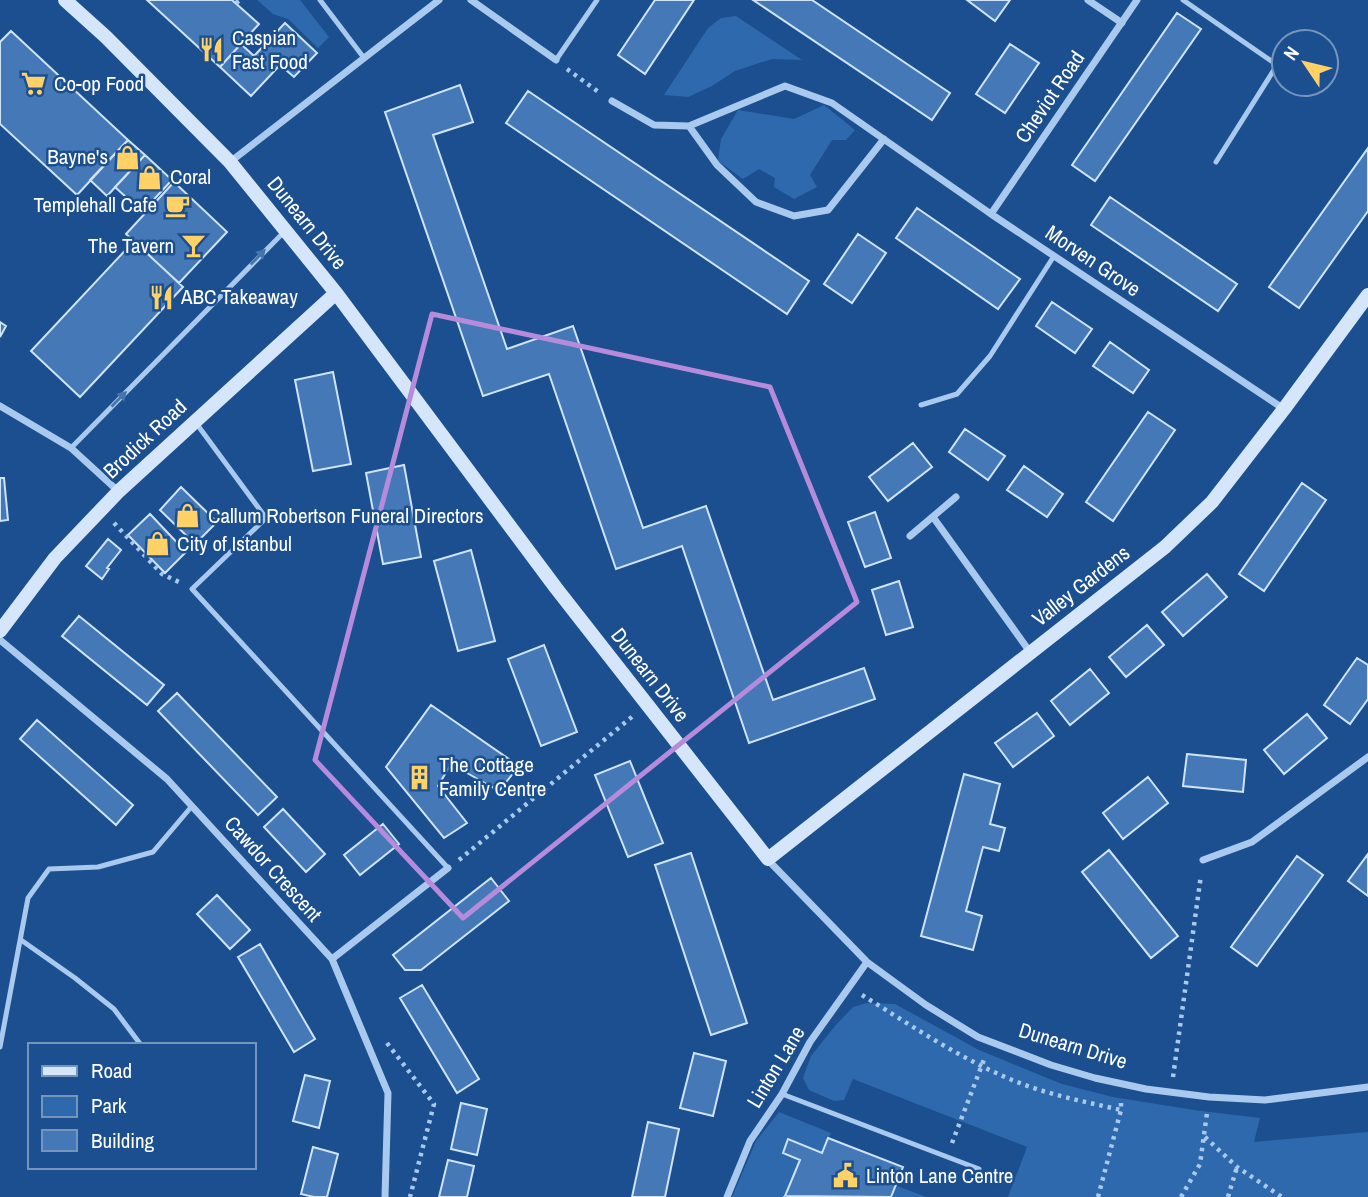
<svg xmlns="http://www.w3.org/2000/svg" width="1368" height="1197" font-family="'Archivo Narrow',sans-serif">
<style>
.green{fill:#2e69ad}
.building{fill:#4478b7;stroke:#cfe3fa;stroke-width:2}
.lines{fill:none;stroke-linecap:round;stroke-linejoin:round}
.path{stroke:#a9c9ee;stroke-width:4.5;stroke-dasharray:3.5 5;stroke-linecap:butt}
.lane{stroke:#a9c9ee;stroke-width:5}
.street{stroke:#a9c9ee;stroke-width:7}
.secondary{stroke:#d6e6fa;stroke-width:14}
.oneway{fill:#4674ac}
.marked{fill:none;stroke:#b68bdc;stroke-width:5;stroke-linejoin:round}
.labels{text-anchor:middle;stroke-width:5;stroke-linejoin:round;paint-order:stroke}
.poi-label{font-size:21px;fill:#fff;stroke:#1b4f8f;text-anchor:start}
.street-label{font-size:21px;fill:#fff;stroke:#1b4f8f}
</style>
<rect width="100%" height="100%" fill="#1b4f8f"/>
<path class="green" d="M257 0H300L329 37 318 48 288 19 273 14Z
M736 16 802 60 772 59 735 71 712 86 688 97 664 95 708 28 721 18Z
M824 105 855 130 846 140H832L810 175 817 187 794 199 774 187 775 178 759 169 743 179 718 161 721 139 738 110 794 119Z
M867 1003 895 1004 979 1050 1062 1084 1113 1097 1194 1110 1260 1118 1254 1142 1368 1132V1197H1008L1027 1147 853 1079 844 1100 834 1101 809 1090 803 1078 811 1056 835 1026 853 1007Z
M779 1112 831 1133 822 1153 788 1139 783 1153 800 1160 786 1196 787 1197H732L756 1141Z
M895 1185 926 1197H891Z"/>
<path class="building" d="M147 0H232L259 24 220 67Z
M655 0H694L645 74 618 55Z
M753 0H812L950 93 932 120Z
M967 0H1010L995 21Z
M1177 13 1201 29 1095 181 1072 165Z
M285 23 317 53 294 77 280 65 251 96 220 67 241 44 254 56Z
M11 31 128 140 77 195 0 124V42Z
M1010 44 1039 63 1005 113 976 94Z
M460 85 473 122 433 135 507 349 573 326 643 528 706 506 773 700 864 668 875 699 749 743 682 546 616 569 549 374 483 396 385 112Z
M528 91 809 281 787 314 506 123Z
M128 140 145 155 107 196 90 180Z
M1368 148V211L1299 308 1269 287Z
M145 155 172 180 142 212 115 187Z
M174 182 227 232 179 283 126 234Z
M1110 197 1237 284 1218 311 1091 225Z
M917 208 1020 279 998 309 896 238Z
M858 234 886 253 852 303 824 284Z
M134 241 183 287 80 397 31 351Z
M1052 302 1092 329 1075 353 1036 326Z
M0 322 6 326 0 337Z
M1110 342 1149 370 1133 393 1093 366Z
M333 372 351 464 313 471 295 380Z
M1148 412 1175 430 1113 521 1086 502Z
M965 429 1005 456 988 480 949 452Z
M913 443 932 467 888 501 869 477Z
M404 465 421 557 383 564 366 473Z
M1024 466 1063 494 1047 517 1007 490Z
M0 478H4L8 520 0 521Z
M1302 483 1326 500 1264 591 1239 574Z
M181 487 217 522 195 544 160 510Z
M875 512 891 558 865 567 848 522Z
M150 514 186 552 165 573 128 535Z
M108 539 121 550 107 568 109 569 102 579 86 566Z
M471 550 495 641 458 651 434 561Z
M1207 574 1227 597 1183 636 1162 612Z
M899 581 913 627 886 635 872 590Z
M79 616 164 685 147 705 62 636Z
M1147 625 1164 645 1126 677 1109 657Z
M544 645 577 732 541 746 508 659Z
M1357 658 1368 665V699L1350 724 1324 705Z
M1090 669 1109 693 1070 725 1051 701Z
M177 693 277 797 258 815 158 711Z
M431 705 519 766 499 791 451 764 438 786 467 823 444 838 386 767Z
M1037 713 1054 736 1013 767 995 743Z
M1307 714 1327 738 1284 774 1264 750Z
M37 720 133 805 116 825 20 739Z
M1187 754 1246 760 1243 792 1183 786Z
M630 761 663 843 628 857 595 775Z
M964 774 1000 784 990 824 1005 828 999 851 983 847 966 911 982 916 973 950 921 936Z
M1148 777 1168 803 1123 839 1103 813Z
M283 809 325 854 306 872 264 827Z
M383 824 399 844 360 875 344 855Z
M1109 850 1178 936 1151 958 1082 872Z
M691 853 747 1023 711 1035 655 865Z
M1368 854V896L1348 881Z
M1297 856 1323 875 1257 966 1231 947Z
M491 878 509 901 421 970H405L393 955Z
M217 895 250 930 230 949 197 914Z
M260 944 315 1039 294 1052 238 957Z
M422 985 479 1079 457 1093 400 998Z
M694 1053 726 1061 713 1116 680 1108Z
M305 1075 330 1081 319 1128 293 1121Z
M461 1103 487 1109 477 1155 451 1149Z
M648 1122 679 1129 665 1197H632Z
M828 1138 903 1167 891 1197 785 1196 800 1160 783 1153 788 1139 822 1153Z
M313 1147 338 1154 327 1197H314L301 1194Z
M448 1160 474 1166 467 1197H439Z"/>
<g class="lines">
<path class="path" d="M236 3 240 0
M567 69 600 93
M114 523 162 574 179 582
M459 860 633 716
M862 995C912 1026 962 1060 1017 1082 1050 1095 1086 1102 1121 1110
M387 1043 434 1104 410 1197
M1173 1077 1201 875
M1205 1137 1237 1167 1282 1197
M952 1143 985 1057
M785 1197V1196
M1098 1197 1121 1110V1099
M1181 1197 1200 1164 1207 1113
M1228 1197 1237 1167"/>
<path class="lane" d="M320 0 364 58
M1183 0 1277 65 1216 162
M556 60 597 0
M921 405 957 394 990 356 1054 256
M196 423 266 518 192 589 448 868
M71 448 285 231
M21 940 75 978 114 1009 141 1045
M0 1047 28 898 49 869 98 867 153 852 192 806
M782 1094 979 1169"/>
<path class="street" d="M471 0 556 60
M1088 0 1122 23
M612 101 654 125 689 126 785 86 832 103 991 214 1284 409
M689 126 717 165 756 202 794 216 828 210 884 139
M230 162 439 0
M991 214 1137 0
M0 406 71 448 118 491
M933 517 1030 652
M910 536 956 497
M0 640 167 779 332 959 388 1093 385 1197
M768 860 867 962 926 1005 978 1037 1051 1065 1095 1078 1146 1089 1209 1097 1265 1100 1368 1087
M1203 860 1252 842 1368 757
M332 959 448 868
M727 1197 750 1141 782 1094 810 1042 867 962"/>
<path class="secondary" d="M65 0 106 37 230 162 336 293 556 588 768 859 1165 547 1212 502 1284 409 1368 295
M0 631 55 558 119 491 336 293"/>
</g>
<defs><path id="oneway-solid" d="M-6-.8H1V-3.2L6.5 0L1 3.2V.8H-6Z" transform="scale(1.75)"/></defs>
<g class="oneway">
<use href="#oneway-solid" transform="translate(258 257) rotate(-46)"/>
<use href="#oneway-solid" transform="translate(119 399) rotate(-45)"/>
</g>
<path class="marked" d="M432 314 770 387 857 602 463 918 315 760Z"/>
<defs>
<symbol id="restaurant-bare" viewBox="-9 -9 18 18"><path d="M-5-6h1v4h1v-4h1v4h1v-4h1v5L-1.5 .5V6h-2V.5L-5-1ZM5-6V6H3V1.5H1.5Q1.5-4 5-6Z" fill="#ffd166" stroke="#1b4f8f" stroke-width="2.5" paint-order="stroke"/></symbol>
<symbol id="supermarket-bare" viewBox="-9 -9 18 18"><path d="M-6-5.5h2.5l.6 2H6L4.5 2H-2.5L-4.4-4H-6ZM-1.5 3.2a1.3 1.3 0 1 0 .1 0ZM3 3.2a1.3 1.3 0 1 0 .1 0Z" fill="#ffd166" stroke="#1b4f8f" stroke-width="2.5" paint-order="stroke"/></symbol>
<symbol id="shop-bare" viewBox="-9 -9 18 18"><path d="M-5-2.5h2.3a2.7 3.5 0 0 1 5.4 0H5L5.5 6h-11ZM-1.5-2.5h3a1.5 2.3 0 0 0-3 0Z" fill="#ffd166" stroke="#1b4f8f" stroke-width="2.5" paint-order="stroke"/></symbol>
<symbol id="cafe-bare" viewBox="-9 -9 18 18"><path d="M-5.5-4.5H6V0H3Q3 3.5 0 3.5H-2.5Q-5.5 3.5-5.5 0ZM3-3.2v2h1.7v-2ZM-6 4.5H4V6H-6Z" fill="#ffd166" stroke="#1b4f8f" stroke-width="2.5" paint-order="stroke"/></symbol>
<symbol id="bar-bare" viewBox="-9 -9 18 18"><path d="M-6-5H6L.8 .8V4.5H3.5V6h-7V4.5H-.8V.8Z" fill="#ffd166" stroke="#1b4f8f" stroke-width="2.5" paint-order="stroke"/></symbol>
<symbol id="building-bare" viewBox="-9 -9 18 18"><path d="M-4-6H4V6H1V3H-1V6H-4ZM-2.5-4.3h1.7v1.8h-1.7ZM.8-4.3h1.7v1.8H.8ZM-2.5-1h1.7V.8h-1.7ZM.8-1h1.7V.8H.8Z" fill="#ffd166" stroke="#1b4f8f" stroke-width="2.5" paint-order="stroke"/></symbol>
<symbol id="civic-bare" viewBox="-9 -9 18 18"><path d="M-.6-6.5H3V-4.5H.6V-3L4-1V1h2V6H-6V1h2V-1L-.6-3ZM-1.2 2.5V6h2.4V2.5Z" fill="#ffd166" stroke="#1b4f8f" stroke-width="2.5" paint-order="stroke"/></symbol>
</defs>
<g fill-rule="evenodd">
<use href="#restaurant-bare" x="194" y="32" width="35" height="35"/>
<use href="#supermarket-bare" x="16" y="66" width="35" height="35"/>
<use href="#shop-bare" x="110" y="140" width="35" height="35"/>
<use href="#shop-bare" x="132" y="160" width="35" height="35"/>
<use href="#cafe-bare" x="160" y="188" width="35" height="35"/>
<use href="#bar-bare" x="176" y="228" width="35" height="35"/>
<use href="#restaurant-bare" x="144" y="280" width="35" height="35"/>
<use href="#shop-bare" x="170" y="498" width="35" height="35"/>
<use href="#shop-bare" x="140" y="526" width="35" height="35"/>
<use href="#building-bare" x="402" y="760" width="35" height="35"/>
<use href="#civic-bare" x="828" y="1158" width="35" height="35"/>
</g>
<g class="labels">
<g class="poi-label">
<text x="232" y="45">Caspian<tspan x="232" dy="24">Fast Food</tspan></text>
<text x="54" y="91">Co-op Food</text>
<text x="108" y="164" text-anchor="end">Bayne's</text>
<text x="170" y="184">Coral</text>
<text x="157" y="212" text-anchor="end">Templehall Cafe</text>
<text x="174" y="253" text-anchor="end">The Tavern</text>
<text x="181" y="304">ABC Takeaway</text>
<text x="208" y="523">Callum Robertson Funeral Directors</text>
<text x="177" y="551">City of Istanbul</text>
<text x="439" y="772">The Cottage<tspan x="439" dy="24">Family Centre</tspan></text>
<text x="866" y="1183">Linton Lane Centre</text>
</g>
<g class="street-label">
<text transform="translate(1050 97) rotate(-56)" y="7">Cheviot Road</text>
<text transform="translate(307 223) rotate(51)" y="7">Dunearn Drive</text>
<text transform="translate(1093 261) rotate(34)" y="7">Morven Grove</text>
<text transform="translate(145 439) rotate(-43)" y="7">Brodick Road</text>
<text transform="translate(1081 586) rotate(-38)" y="7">Valley Gardens</text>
<text transform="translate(650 675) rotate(52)" y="7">Dunearn Drive</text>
<text transform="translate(273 869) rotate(48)" y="7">Cawdor Crescent</text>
<text transform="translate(1073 1046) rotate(17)" y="7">Dunearn Drive</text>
<text transform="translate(776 1067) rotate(-59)" y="7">Linton Lane</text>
</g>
</g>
<rect x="28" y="1043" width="228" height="126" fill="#1b4f8f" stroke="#7695bc" stroke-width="2"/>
<rect x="42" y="1066" width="35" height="10" fill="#d6e6fa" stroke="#7695bc" stroke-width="2"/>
<text x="91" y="1078" font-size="21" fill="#ffffff">Road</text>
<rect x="42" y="1096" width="35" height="21" fill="#2e69ad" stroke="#7695bc" stroke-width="2"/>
<text x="91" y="1113" font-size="21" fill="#ffffff">Park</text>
<rect x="42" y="1130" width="35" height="21" fill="#4478b7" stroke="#7695bc" stroke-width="2"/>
<text x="91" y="1148" font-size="21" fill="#ffffff">Building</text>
<g transform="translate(1305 63) rotate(305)"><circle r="33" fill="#1b4f8f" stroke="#7695bc" stroke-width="2"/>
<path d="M0-5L12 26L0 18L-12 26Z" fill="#ffd166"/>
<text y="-10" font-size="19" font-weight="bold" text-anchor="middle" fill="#ffffff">N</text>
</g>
</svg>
